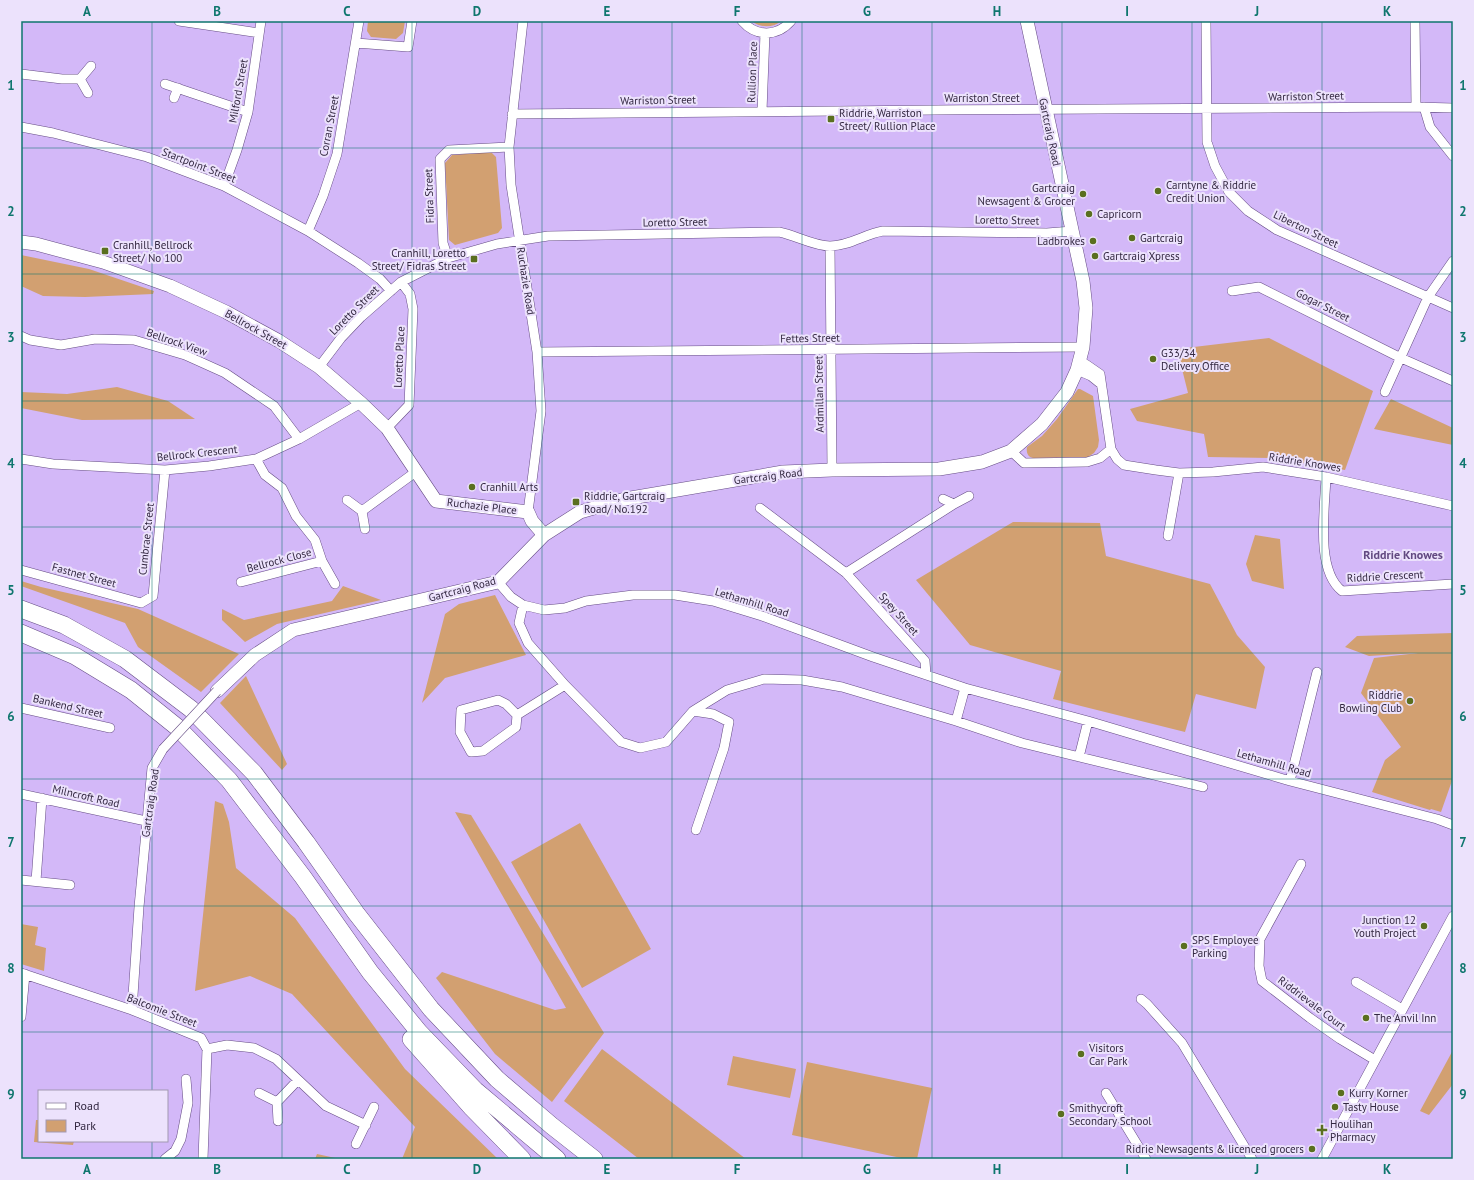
<svg xmlns="http://www.w3.org/2000/svg" width="1474" height="1180" font-family="'PT Sans',sans-serif">
<style>
.green{fill:#d2a071}
.lines{fill:none;stroke-linecap:round;stroke-linejoin:round}
.street-casing{stroke:#664d85;stroke-width:10}
.secondary-casing{stroke:#664d85;stroke-width:14}
.highway-casing{stroke:#664d85;stroke-width:18}
.street{stroke:#fff;stroke-width:9}
.secondary{stroke:#fff;stroke-width:13}
.highway{stroke:#fff;stroke-width:17}
.street-bridge-casing{stroke:#664d85;stroke-width:10;stroke-linecap:butt}
.street-bridge{stroke:#fff;stroke-width:9}
.grid{fill:none;stroke:#0f766e;stroke-width:1;stroke-opacity:0.55}
.poi-dot{fill:#5a6f1f;stroke:#ece2fc;stroke-width:1.5}
.labels{text-anchor:middle;stroke-width:4;stroke-linejoin:round;paint-order:stroke}
.street-label{font-size:11px;fill:#332841;stroke:#ece2fc}
.poi-label{font-size:11px;fill:#332841;stroke:#ece2fc;text-anchor:start}
.neighbourhood-label{font-size:12px;font-weight:bold;fill:#624981;stroke:#ece2fc}
.neatline{fill:none;stroke:#0f766e;stroke-width:1.5}
.grid-label{font-size:13px;text-anchor:middle;font-weight:bold;fill:#0f766e}
</style>
<rect width="100%" height="100%" fill="#d3b8f8"/>
<path class="green" d="M368 21H405L403 33 396 39 371 37 367 31Z
M752 21H781C774 28 759 28 752 21Z
M491 152 496 157 502 228 498 233 455 245 449 240 445 163 452 155Z
M21 255 89 269 154 291 153 294 85 297 43 296 21 286Z
M1269 338 1373 391 1345 470 1271 458 1208 457 1204 434 1137 421 1130 409 1188 393 1177 349Z
M117 387 168 401 195 419 82 420 21 408V392L67 394Z
M1078 389H1080L1093 396 1099 440 1098 447 1094 453 1088 457 1033 458C1028 457 1026 453 1027 447L1042 436 1057 419Z
M1391 399 1453 428V445L1374 429Z
M1013 522 1100 523 1106 556 1210 584 1237 635 1265 667 1256 709 1196 694 1185 732 1053 699 1061 671 970 645 916 580Z
M1255 535 1280 539 1284 589 1252 581 1246 564Z
M21 581 41 587 138 609 239 654 201 692 138 647 125 623 21 586Z
M343 586 381 600 277 624 245 642 222 620V609L244 620 332 601Z
M495 595 526 655 445 678 422 703 445 614 459 604Z
M1453 633V778L1441 812 1431 809 1430 810 1372 792 1385 760 1401 747 1361 693 1374 658 1418 653 1369 656 1345 647 1357 636Z
M246 676 287 764 282 770 220 703Z
M215 801 223 804 229 822 236 868 295 918 405 1069 498 1159H402L415 1127 292 994 250 976 195 991Z
M455 812 471 815 604 1033 552 1102 495 1054 436 978 442 972 555 1010 566 1008Z
M580 823 651 949 582 988 511 862Z
M21 924 38 927 35 945 46 948 44 971 21 964Z
M602 1049 746 1159H639L564 1101Z
M1453 1050V1084L1429 1115 1420 1111Z
M733 1056 796 1069 790 1098 727 1085Z
M807 1062 932 1088 917 1159H906L792 1135Z
M36 1120H39V1141H74L73 1145 34 1142Z
M317 1154 340 1159H315Z"/>
<g class="lines">
<defs>
<path id="street" d="M179 21 259 33
M523 21 509 147 511 185 537 352 541 411 528 512
M742 21C756 37 777 37 791 21
M1206 21 1207 142 1215 166 1229 192 1248 211 1277 230 1453 308
M1415 21 1416 107
M356 43 408 47 412 21
M21 74 62 79H80L91 66
M80 79 88 93
M165 84 248 112
M174 98 178 88
M1424 107 1430 127 1453 156
M762 111 765 33
M512 114C813 110 1115 109 1416 107L1453 108
M21 127 53 133 147 157 224 186 308 231 358 263 380 279 391 291
M224 186 237 150 248 112 261 21
M308 231 323 196 337 154 359 21
M830 246 832 470
M448 258 443 243 440 159 449 150 509 147
M1232 291 1259 287 1401 358 1453 381
M21 336 30 340 61 345 95 339 134 340 185 355 225 373 274 406 299 439
M537 352 1083 347
M1080 361 1087 365 1100 374 1111 449 1117 459 1124 465 1156 470 1179 473 1213 472 1263 467 1326 477 1453 506
M319 367 341 338 361 317 401 282 448 258 497 244 548 236 779 232C795 235 814 246 830 246 849 246 865 234 883 231L1047 233 1072 231
M1077 370 1091 376 1101 384
M1385 392 1428 297 1453 261
M387 428 409 405 413 309 410 294 401 282
M1011 451 1024 463 1087 462 1100 458 1111 449
M21 459 53 464 165 470 209 466 256 459 299 439 361 403
M256 459 265 475 282 488 296 516 315 540 322 561 335 584
M1326 477C1325 508 1315 570 1342 591L1453 584
M347 500 362 511 365 529
M954 504 969 496
M760 508 846 573 925 661 926 675
M362 511 417 471
M1168 536 1179 473
M21 570 141 603 153 596 165 470
M846 573 954 504 943 499
M241 582 322 561
M498 582 511 597 523 605 544 610 565 608 586 601 633 595H675L713 601 762 616 873 657 965 688 1088 721 1290 781 1437 819 1453 825
M523 605 519 623 528 643 565 685 621 742 640 748 666 742 693 711 727 690 764 679 802 680 842 687 956 721 1022 743 1203 787
M498 700 506 704 517 715 516 727 483 751 471 752 460 732 461 710Z
M21 708 110 728
M693 711 713 714 729 722 724 748 696 830
M517 715 565 685
M956 721 965 688
M1079 757 1088 721
M1290 781 1317 672
M21 794 146 821
M1301 864 1260 939 1259 966 1262 981 1310 1018 1340 1039 1375 1060
M21 880 70 885
M36 881 42 798
M21 973 132 1010 201 1038 207 1049 203 1159
M1356 982 1402 1009
M1141 999 1147 1004 1182 1043 1252 1159
M132 1010 139 907 152 768 163 749
M21 1017 25 974
M207 1049 227 1045 254 1048 276 1059 326 1106 366 1125
M259 1093 277 1102 278 1121
M1106 1093 1146 1159
M277 1102 298 1080
M356 1144 374 1107
M165 1159 175 1151 181 1139 188 1103 186 1079
M1322 1159 1453 916"/>
<path id="secondary" d="M21 242 36 244 103 262 170 286 226 312 279 341 319 367 361 403 387 428 436 501 528 512 532 521 544 535
M217 691 255 655 293 630 498 582 544 535 580 512 625 499 783 472 832 470 939 469 982 462 1011 451 1042 424 1067 392 1077 370 1083 347 1086 308 1083 281 1027 21"/>
<path id="highway" d="M21 609 64 625 125 659 191 709 254 773 306 842 356 913 431 1009 497 1079 552 1126 594 1159
M21 633 75 656 131 690 177 727 229 780 303 877 370 972 419 1032 475 1090 557 1159
M411 1039 472 1108 522 1159"/>
</defs>
<use href="#street" class="street-casing"/>
<use href="#secondary" class="secondary-casing"/>
<use href="#highway" class="highway-casing"/>
<use href="#street" class="street"/>
<use href="#secondary" class="secondary"/>
<use href="#highway" class="highway"/>
<defs>
<path id="street-bridge" d="M163 749 217 691"/>
</defs>
<use href="#street-bridge" class="street-bridge-casing"/>
<use href="#street-bridge" class="street-bridge"/>
</g>
<path class="grid" d="M152 21V1091M282 21V1159M412 21V1159M542 21V1159M672 21V1159M802 21V1159M932 21V1159M1062 21V1159M1192 21V1159M1322 21V1159M21 148H1453M21 274H1453M21 401H1453M21 527H1453M21 653H1453M21 779H1453M21 906H1453M21 1032H1453M152 1141V1159"/>
<g class="poi-dot">
<rect x="827" y="115" width="8" height="8" rx="2"/>
<circle cx="1158" cy="191" r="4"/>
<circle cx="1083" cy="194" r="4"/>
<circle cx="1089" cy="214" r="4"/>
<circle cx="1132" cy="238" r="4"/>
<circle cx="1093" cy="241" r="4"/>
<rect x="101" y="247" width="8" height="8" rx="2"/>
<circle cx="1095" cy="256" r="4"/>
<rect x="470" y="255" width="8" height="8" rx="2"/>
<circle cx="1153" cy="359" r="4"/>
<circle cx="472" cy="487" r="4"/>
<rect x="572" y="498" width="8" height="8" rx="2"/>
<circle cx="1410" cy="701" r="4"/>
<circle cx="1424" cy="926" r="4"/>
<circle cx="1184" cy="946" r="4"/>
<circle cx="1366" cy="1018" r="4"/>
<circle cx="1081" cy="1054" r="4"/>
<circle cx="1341" cy="1093" r="4"/>
<circle cx="1335" cy="1107" r="4"/>
<circle cx="1061" cy="1114" r="4"/>
<path d="M1320 1124h4v4h4v4h-4v4h-4v-4h-4v-4h4z"/>
<circle cx="1312" cy="1149" r="4"/>
</g>
<g class="labels">
<g class="street-label">
<text transform="translate(752 72) rotate(-88)" y="4">Rullion Place</text>
<text transform="translate(238 91) rotate(-80)" y="4">Milford Street</text>
<text transform="translate(1306 96) rotate(-1)" y="4">Warriston Street</text>
<text x="982" y="102">Warriston Street</text>
<text transform="translate(658 100) rotate(-1)" y="4">Warriston Street</text>
<text transform="translate(329 126) rotate(-79)" y="4">Corran Street</text>
<text transform="translate(1050 132) rotate(78)" y="4">Gartcraig Road</text>
<text transform="translate(199 165) rotate(21)" y="4">Startpoint Street</text>
<text transform="translate(429 196) rotate(-92)" y="4">Fidra Street</text>
<text transform="translate(1007 220) rotate(1)" y="4">Loretto Street</text>
<text transform="translate(675 222) rotate(-1)" y="4">Loretto Street</text>
<text transform="translate(1306 229) rotate(26)" y="4">Liberton Street</text>
<text transform="translate(526 281) rotate(81)" y="4">Ruchazie Road</text>
<text transform="translate(1323 305) rotate(27)" y="4">Gogar Street</text>
<text transform="translate(354 310) rotate(-45)" y="4">Loretto Street</text>
<text transform="translate(256 329) rotate(29)" y="4">Bellrock Street</text>
<text transform="translate(810 338) rotate(-1)" y="4">Fettes Street</text>
<text transform="translate(177 342) rotate(19)" y="4">Bellrock View</text>
<text transform="translate(399 357) rotate(-87)" y="4">Loretto Place</text>
<text transform="translate(819 394) rotate(-91)" y="4">Ardmillan Street</text>
<text transform="translate(197 453) rotate(-6)" y="4">Bellrock Crescent</text>
<text transform="translate(1305 462) rotate(9)" y="4">Riddrie Knowes</text>
<text transform="translate(768 476) rotate(-7)" y="4">Gartcraig Road</text>
<text transform="translate(482 506) rotate(7)" y="4">Ruchazie Place</text>
<text transform="translate(146 539) rotate(-84)" y="4">Cumbrae Street</text>
<text transform="translate(279 560) rotate(-15)" y="4">Bellrock Close</text>
<text transform="translate(84 575) rotate(15)" y="4">Fastnet Street</text>
<text transform="translate(1385 576) rotate(-3)" y="4">Riddrie Crescent</text>
<text transform="translate(462 589) rotate(-15)" y="4">Gartcraig Road</text>
<text transform="translate(752 602) rotate(17)" y="4">Lethamhill Road</text>
<text transform="translate(899 614) rotate(48)" y="4">Spey Street</text>
<text transform="translate(68 706) rotate(13)" y="4">Bankend Street</text>
<text transform="translate(1274 763) rotate(16)" y="4">Lethamhill Road</text>
<text transform="translate(86 796) rotate(13)" y="4">Milncroft Road</text>
<text transform="translate(150 803) rotate(-82)" y="4">Gartcraig Road</text>
<text transform="translate(1312 1003) rotate(37)" y="4">Riddrievale Court</text>
<text transform="translate(162 1010) rotate(21)" y="4">Balcomie Street</text>
</g>
<g class="poi-label">
<text x="839" y="117">Riddrie, Warriston<tspan x="839" dy="13">Street/ Rullion Place</tspan></text>
<text x="1166" y="189">Carntyne &amp; Riddrie<tspan x="1166" dy="13">Credit Union</tspan></text>
<text x="1075" y="192" text-anchor="end">Gartcraig<tspan x="1075" dy="13">Newsagent &amp; Grocer</tspan></text>
<text x="1097" y="218">Capricorn</text>
<text x="1140" y="242">Gartcraig</text>
<text x="1085" y="245" text-anchor="end">Ladbrokes</text>
<text x="113" y="249">Cranhill, Bellrock<tspan x="113" dy="13">Street/ No 100</tspan></text>
<text x="466" y="257" text-anchor="end">Cranhill, Loretto<tspan x="466" dy="13">Street/ Fidras Street</tspan></text>
<text x="1103" y="260">Gartcraig Xpress</text>
<text x="1161" y="357">G33/34<tspan x="1161" dy="13">Delivery Office</tspan></text>
<text x="480" y="491">Cranhill Arts</text>
<text x="584" y="500">Riddrie, Gartcraig<tspan x="584" dy="13">Road/ No.192</tspan></text>
<text x="1402" y="699" text-anchor="end">Riddrie<tspan x="1402" dy="13">Bowling Club</tspan></text>
<text x="1416" y="924" text-anchor="end">Junction 12<tspan x="1416" dy="13">Youth Project</tspan></text>
<text x="1192" y="944">SPS Employee<tspan x="1192" dy="13">Parking</tspan></text>
<text x="1374" y="1022">The Anvil Inn</text>
<text x="1089" y="1052">Visitors<tspan x="1089" dy="13">Car Park</tspan></text>
<text x="1349" y="1097">Kurry Korner</text>
<text x="1343" y="1111">Tasty House</text>
<text x="1069" y="1112">Smithycroft<tspan x="1069" dy="13">Secondary School</tspan></text>
<text x="1330" y="1128">Houlihan<tspan x="1330" dy="13">Pharmacy</tspan></text>
<text x="1304" y="1153" text-anchor="end">Ridrie Newsagents &amp; licenced grocers</text>
</g>
<g class="neighbourhood-label">
<text x="1403" y="559">Riddrie Knowes</text>
</g>
</g>
<rect width="1474" height="1180" fill="none" stroke="#ece2fc" stroke-width="44"/>
<rect x="38" y="1090" width="130" height="52" fill="#ece2fc" stroke="#a298b1"/>
<rect x="46" y="1103" width="20" height="6" fill="#ffffff" stroke="#a298b1"/>
<text x="74" y="1110" font-size="12" fill="#332841">Road</text>
<rect x="46" y="1120" width="20" height="12" fill="#d2a071" stroke="#a298b1"/>
<text x="74" y="1130" font-size="12" fill="#332841">Park</text>
<rect x="22" y="22" width="1430" height="1136" class="neatline"/>
<g class="grid-label">
<text x="87" y="16">A</text>
<text x="217" y="16">B</text>
<text x="347" y="16">C</text>
<text x="477" y="16">D</text>
<text x="607" y="16">E</text>
<text x="737" y="16">F</text>
<text x="867" y="16">G</text>
<text x="997" y="16">H</text>
<text x="1127" y="16">I</text>
<text x="1257" y="16">J</text>
<text x="1387" y="16">K</text>
<text x="11" y="90">1</text>
<text x="1463" y="90">1</text>
<text x="11" y="216">2</text>
<text x="1463" y="216">2</text>
<text x="11" y="342">3</text>
<text x="1463" y="342">3</text>
<text x="11" y="468">4</text>
<text x="1463" y="468">4</text>
<text x="11" y="595">5</text>
<text x="1463" y="595">5</text>
<text x="11" y="721">6</text>
<text x="1463" y="721">6</text>
<text x="11" y="847">7</text>
<text x="1463" y="847">7</text>
<text x="11" y="973">8</text>
<text x="1463" y="973">8</text>
<text x="11" y="1099">9</text>
<text x="1463" y="1099">9</text>
<text x="87" y="1174">A</text>
<text x="217" y="1174">B</text>
<text x="347" y="1174">C</text>
<text x="477" y="1174">D</text>
<text x="607" y="1174">E</text>
<text x="737" y="1174">F</text>
<text x="867" y="1174">G</text>
<text x="997" y="1174">H</text>
<text x="1127" y="1174">I</text>
<text x="1257" y="1174">J</text>
<text x="1387" y="1174">K</text>
</g>
</svg>
